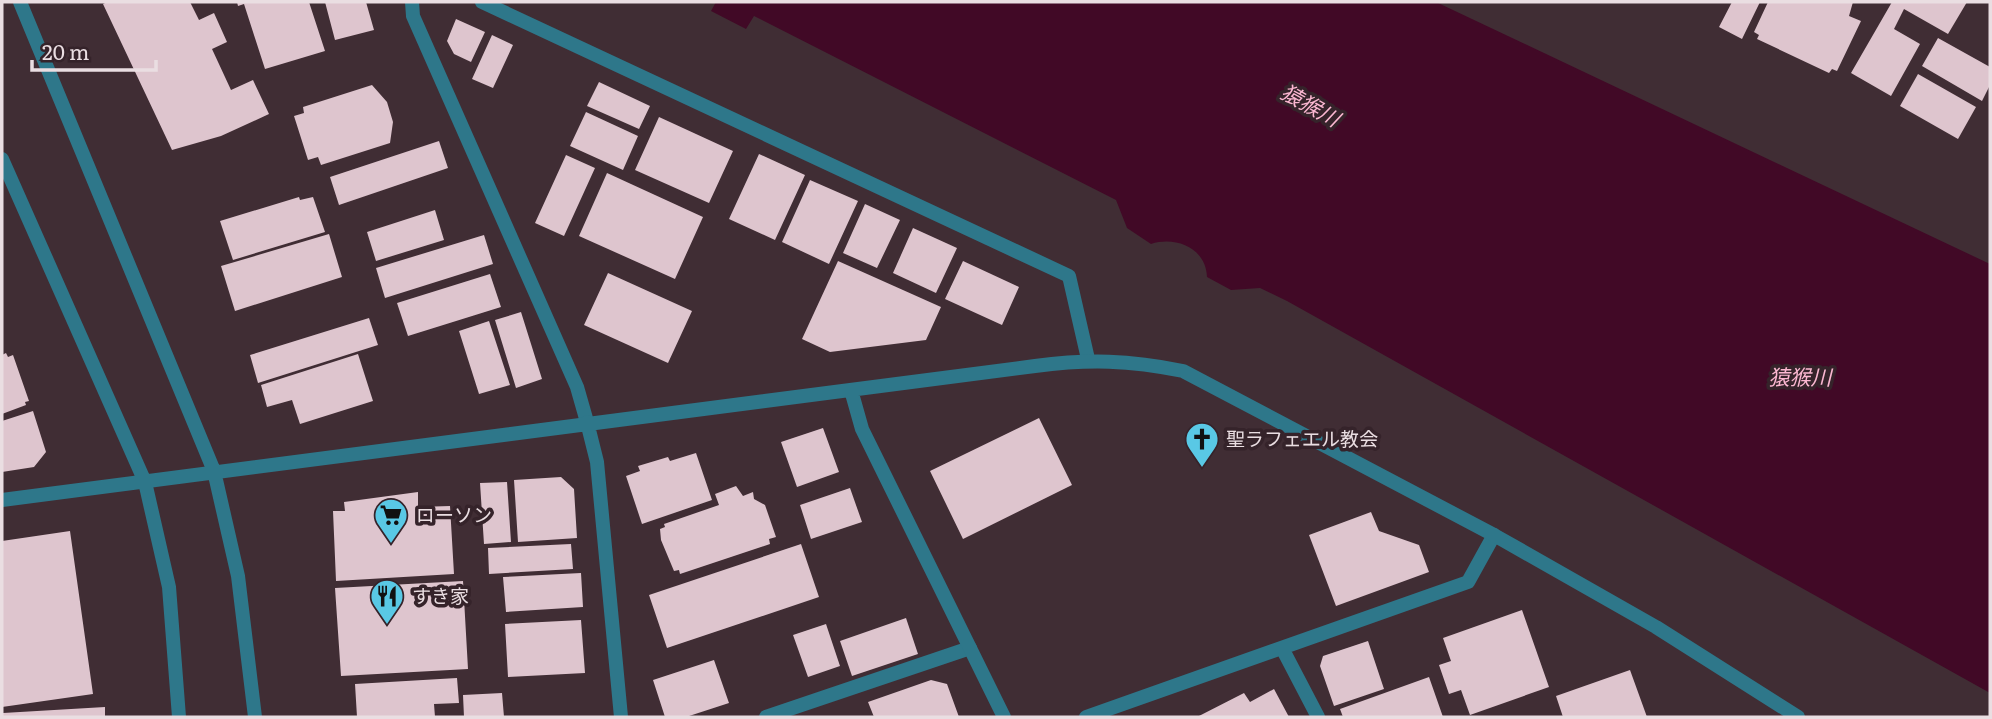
<svg xmlns="http://www.w3.org/2000/svg" width="1992" height="719" font-family="Literata,'Noto Sans JP',serif">
<style>
.water{fill:#410926}
.building{fill:#dec5ce}
.lines{fill:none;stroke-linecap:round;stroke-linejoin:round}
.minor{stroke:#2e778a;stroke-width:14}
.tertiary{stroke:#2e778a;stroke-width:14}
.labels{text-anchor:middle;stroke-width:7;stroke-linejoin:round;paint-order:stroke}
.poi-label{font-size:19px;fill:#eadee2;stroke:#35232a;text-anchor:start}
.water-label{font-size:21px;font-style:italic;fill:#fbb7d1;stroke:#35232a}
</style>
<rect width="100%" height="100%" fill="#402d34"/>
<path class="water" d="M716 2H1436L1990 264V693L1287 301 1260 288 1231 290 1207 277C1206 248 1176 236 1151 244L1127 228 1116 200 754 16 746 29 711 11Z"/>
<path class="building" d="M107 2H190L199 20 214 13 227 42 212 49 231 90 253 80 269 114 221 136 172 150 103 4Z
M237 2H309L325 51 265 69 244 4 238 6Z
M325 2H366L374 30 335 40Z
M1732 2H1760L1742 39 1719 27Z
M1768 2H1853L1849 16 1861 21 1837 71 1832 69 1829 73 1757 39 1759 35 1754 32Z
M1892 2H1967L1948 34 1904 9 1894 29 1920 44 1891 96 1851 73Z
M456 19 485 32 471 62 454 54 447 41Z
M492 35 513 45 493 88 472 79Z
M1938 38 1990 67V85L1982 101 1922 66Z
M1918 74 1976 107 1958 139 1900 106Z
M599 82 650 106 639 129 587 106Z
M372 85 387 102 393 122 390 143 321 165 318 157 308 160 294 116 304 113 303 107Z
M586 112 638 136 623 170 570 146Z
M659 117 733 151 709 203 635 170Z
M439 141 448 168 339 205 330 177Z
M759 154 805 175 775 240 729 219Z
M566 155 595 168 564 236 535 223Z
M607 173 703 217 675 279 579 236Z
M810 180 858 201 829 264 782 242Z
M299 197 300 200 313 197 325 232 233 260 220 221Z
M865 204 900 220 877 268 843 253Z
M435 210 444 240 376 261 367 232Z
M913 228 957 248 936 293 893 273Z
M329 234 342 277 235 311 221 266Z
M484 235 493 264 385 298 376 268Z
M838 261 941 307 926 340 830 352 802 339Z
M963 261 1019 287 1002 325 945 299Z
M608 273 692 311 668 363 584 325Z
M490 274 501 307 408 336 397 303Z
M521 312 542 379 516 388 495 320Z
M369 318 378 345 258 383 250 355Z
M489 321 510 385 479 394 459 331Z
M6 353 8 357 13 355 29 401 25 402 26 405 2 414V355Z
M358 354 373 401 300 424 292 400 267 407 261 385Z
M33 411 46 452 34 467 2 472V421Z
M1039 418 1072 485 963 539 930 471Z
M823 428 839 472 797 487 781 442Z
M696 453 712 500 642 524 626 476 640 471 638 466 668 457 670 461Z
M561 477 574 489 577 538 518 542 514 480Z
M507 482 511 542 484 544 480 483Z
M736 486 743 496 753 492 754 499 765 505 776 537 769 539 770 544 680 574 679 570 674 571 661 540 660 529 665 527 664 524 719 505 715 494Z
M850 488 862 522 811 539 800 505Z
M418 492V507L450 506 454 574 336 581 333 511H345L344 502Z
M1371 512 1379 531 1419 545 1429 572 1336 606 1309 535Z
M70 531 93 694 2 707V541Z
M571 544 573 569 489 574 488 548Z
M801 544 819 597 667 648 649 595Z
M581 573 583 607 506 612 503 577Z
M463 581 468 669 341 676 335 588Z
M1522 610 1549 687 1470 715 1461 690 1449 694 1439 665 1451 661 1443 638Z
M906 618 918 654 852 676 840 641Z
M581 620 585 673 508 677 505 624Z
M826 624 840 666 808 677 793 635Z
M1368 641 1384 689 1334 706 1320 666 1323 656Z
M714 660 729 703 686 717H665L653 680Z
M1630 670 1647 717H1563L1556 696Z
M1429 677 1443 717H1343L1340 709Z
M457 678 459 703 434 704 435 717H357L355 684Z
M931 680 947 684 959 717H874L868 702Z
M1274 689 1289 717H1197L1244 693 1250 702Z
M502 693 504 717H464L463 695Z
M105 707V717H3V713Z"/>
<g class="lines">
<path class="minor" d="M412 2 413 16 577 387 587 422
M482 2 1069 276 1088 359
M1282 648 1318 717
M766 717 970 648
M1086 717 1468 582 1494 535"/>
<path class="tertiary" d="M20 2 214 471 238 576 255 717
M2 159 145 482 169 587 179 717
M851 390 862 429 1004 717
M587 422 597 462 621 717
M2 500 1035 366C1089 359 1129 360 1183 371L1494 535 1656 627 1798 717"/>
</g>
<defs>
<symbol id="church-pin" viewBox="-11 -11 22 30"><path d="M0 17L-7.5 6A9.5 9.5 0 1 1 7.5 6Z" fill="#59c8e5" stroke="#35232a"/><path d="M-1.2-6h2.4v3.5h3.3v2.4h-3.3V6h-2.4V-.1h-3.3v-2.4h3.3Z" fill="#111"/></symbol>
<symbol id="supermarket-pin" viewBox="-11 -11 22 30"><path d="M0 17L-7.5 6A9.5 9.5 0 1 1 7.5 6Z" fill="#59c8e5" stroke="#35232a"/><path d="M-6-5.5h2.5l.6 2H6L4.5 2H-2.5L-4.4-4H-6ZM-1.5 3.2a1.3 1.3 0 1 0 .1 0ZM3 3.2a1.3 1.3 0 1 0 .1 0Z" fill="#111"/></symbol>
<symbol id="restaurant-pin" viewBox="-11 -11 22 30"><path d="M0 17L-7.5 6A9.5 9.5 0 1 1 7.5 6Z" fill="#59c8e5" stroke="#35232a"/><path d="M-5-6h1v4h1v-4h1v4h1v-4h1v5L-1.5 .5V6h-2V.5L-5-1ZM5-6V6H3V1.5H1.5Q1.5-4 5-6Z" fill="#111"/></symbol>
</defs>
<g fill-rule="evenodd">
<use href="#church-pin" x="1183" y="420" width="38" height="52"/>
<use href="#supermarket-pin" x="372" y="496" width="38" height="52"/>
<use href="#restaurant-pin" x="368" y="577" width="38" height="52"/>
</g>
<g class="labels">
<g class="poi-label">
<text x="1226" y="446">聖ラフェエル教会</text>
<text x="416" y="522">ローソン</text>
<text x="412" y="603">すき家</text>
</g>
<g class="water-label">
<text transform="translate(1310 106) rotate(29)" y="7">猿猴川</text>
<text x="1800" y="385">猿猴川</text>
</g>
</g>
<rect width="1992" height="719" fill="none" stroke="#eadee2" stroke-width="7"/>
<path d="M32 60v10h124v-10" fill="none" stroke="#eadee2" stroke-width="3.5"/>
<text x="42" y="60" font-size="21" fill="#eadee2" stroke="#35232a" stroke-width="5" paint-order="stroke">20 m</text>
</svg>
